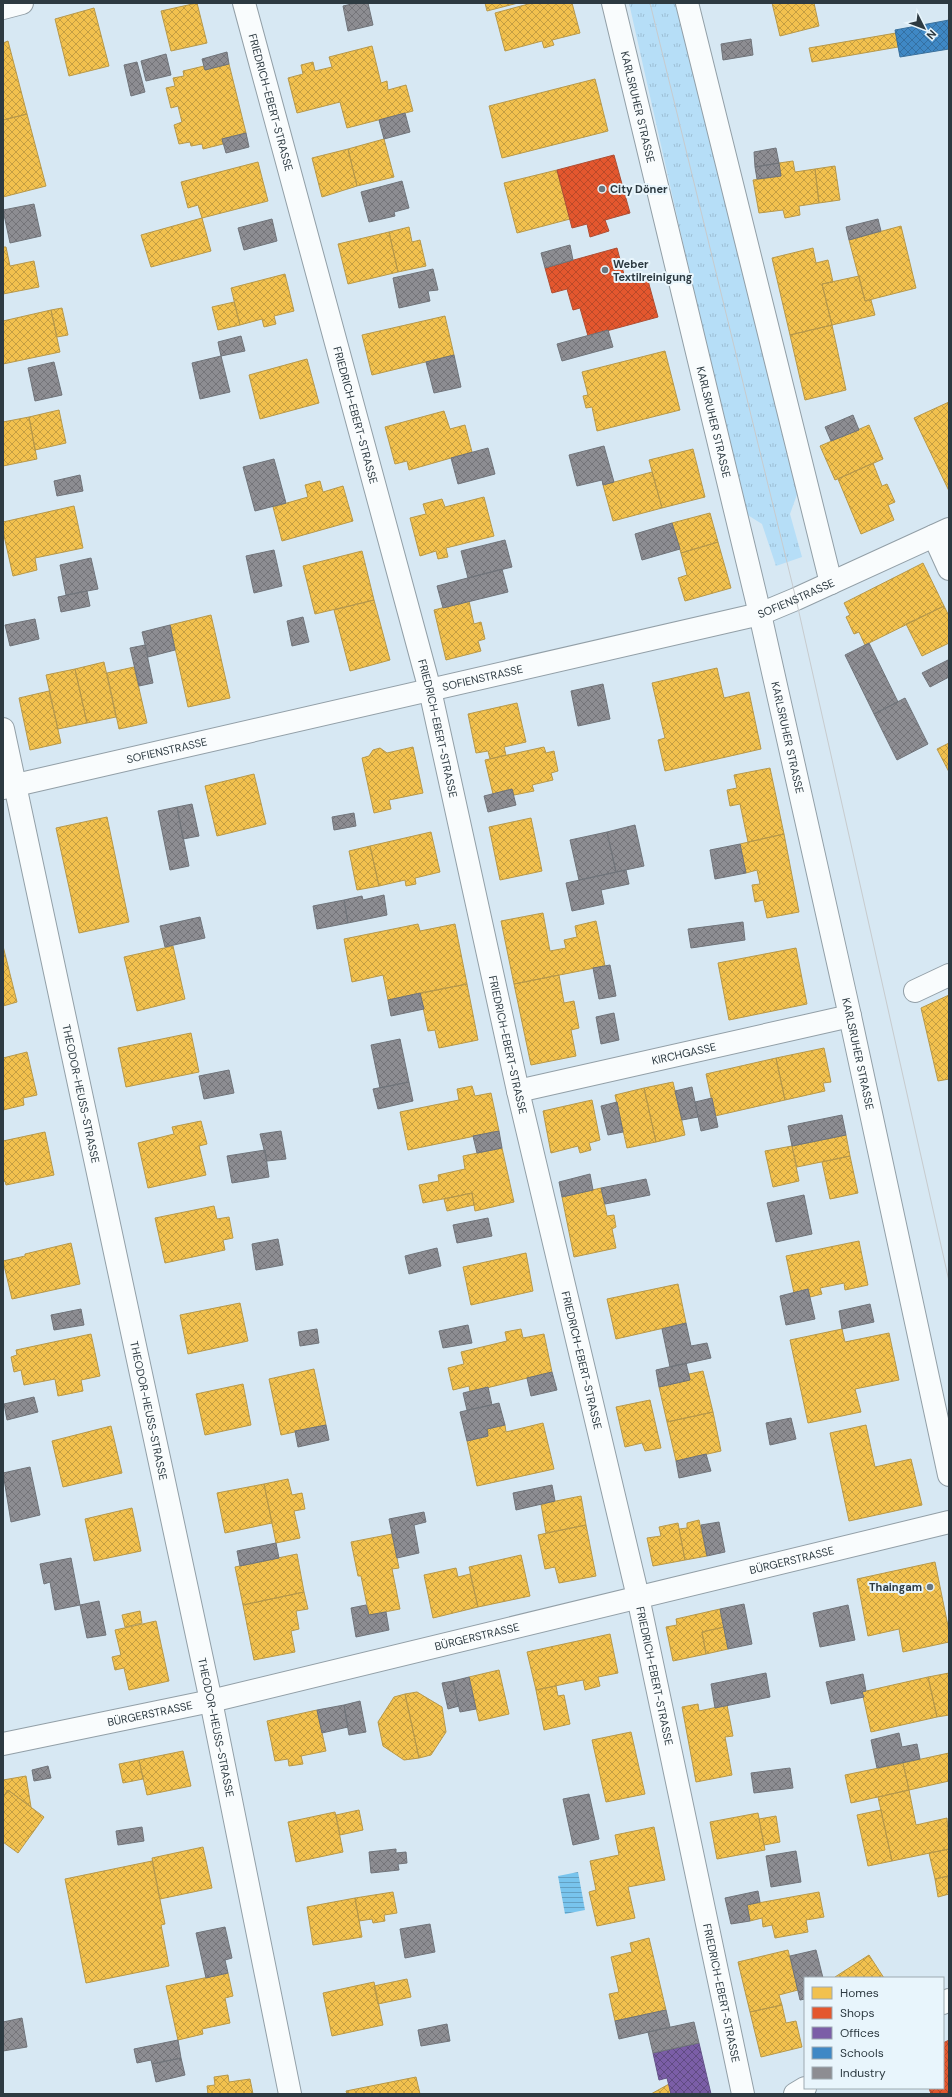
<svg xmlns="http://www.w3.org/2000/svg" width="952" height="2097" font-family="'DM Sans',sans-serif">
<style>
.grass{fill:url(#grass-tufts)}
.water{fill:url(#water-rules)}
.homes{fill:url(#homes-cross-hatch);stroke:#b7984a}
.shops{fill:url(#shops-cross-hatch);stroke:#ad4e34}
.offices{fill:url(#offices-cross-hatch);stroke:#645388}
.schools{fill:url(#schools-cross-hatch);stroke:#3a719d}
.industry{fill:url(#industry-cross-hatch);stroke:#70747a}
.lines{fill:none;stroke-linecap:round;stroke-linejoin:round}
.minor-casing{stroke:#929fa7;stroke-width:24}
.minor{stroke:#f9fcfd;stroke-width:22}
.tram{stroke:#c7cbce;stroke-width:1}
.poi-dot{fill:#68777f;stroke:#e8f5fc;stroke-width:1.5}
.labels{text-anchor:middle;stroke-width:4;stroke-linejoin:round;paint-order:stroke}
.street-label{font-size:11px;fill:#2d3a41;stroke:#e8f5fc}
.poi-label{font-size:11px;font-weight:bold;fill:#2d3a41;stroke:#e8f5fc;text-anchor:start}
</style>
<defs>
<pattern id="grass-tufts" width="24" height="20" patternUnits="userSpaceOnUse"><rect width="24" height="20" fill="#b6def7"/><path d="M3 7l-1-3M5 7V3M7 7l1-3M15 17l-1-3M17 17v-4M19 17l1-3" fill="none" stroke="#9dbfd5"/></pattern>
<pattern id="water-rules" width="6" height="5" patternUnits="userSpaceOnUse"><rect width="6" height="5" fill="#78c4ed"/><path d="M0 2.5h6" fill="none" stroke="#63a0c2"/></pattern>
<pattern id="homes-cross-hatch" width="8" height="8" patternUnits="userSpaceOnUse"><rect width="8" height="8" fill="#f2c14e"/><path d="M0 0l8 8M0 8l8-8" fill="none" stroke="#c49e42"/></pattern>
<pattern id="shops-cross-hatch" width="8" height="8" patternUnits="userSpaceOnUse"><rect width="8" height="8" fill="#e4572e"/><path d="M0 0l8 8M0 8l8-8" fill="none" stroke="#b94929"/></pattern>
<pattern id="offices-cross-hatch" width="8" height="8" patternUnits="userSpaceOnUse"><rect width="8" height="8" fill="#7b5ea7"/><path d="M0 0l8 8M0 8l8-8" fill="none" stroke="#604b82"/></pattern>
<pattern id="schools-cross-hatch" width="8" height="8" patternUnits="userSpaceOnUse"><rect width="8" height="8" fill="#3f88c5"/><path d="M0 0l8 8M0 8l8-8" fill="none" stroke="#3570a2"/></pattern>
<pattern id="industry-cross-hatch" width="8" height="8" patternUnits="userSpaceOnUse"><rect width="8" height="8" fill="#8d8d92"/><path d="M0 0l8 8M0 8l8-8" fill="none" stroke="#747479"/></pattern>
</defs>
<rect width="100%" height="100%" fill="#d7e8f3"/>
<path class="grass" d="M629 3H675L687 40 799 489 790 514 802 557 776 566 762 524 746 514 728 443Z"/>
<path class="water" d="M578 1872 585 1910 565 1914 558 1876Z"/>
<path class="homes" d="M197 3 207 43 171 51 161 11Z
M485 3H518L487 11Z
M532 3H572L580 33 552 40 554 45 544 48 542 41 505 51 495 13Z
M772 3H814L819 26 780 36Z
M94 8 109 66 69 76 55 19Z
M896 33 898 47 812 62 809 48Z
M8 41 27 114 3 120V43Z
M372 46 381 83 387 81 388 90 406 85 413 111 347 128 340 102 297 113 288 78 303 74 301 65 313 62 315 71 332 67 329 57Z
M229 64 246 133 222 139 223 144 203 149 202 144 191 146 190 142 179 144 174 125 182 122 178 106 171 108 166 88 175 86 173 78 184 76 183 71 204 66 205 70Z
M595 79 608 131 502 158 489 106Z
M27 114 46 186 3 197V120Z
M384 139 394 177 357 186 348 149Z
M348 149 357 186 322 197 312 158Z
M793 161 795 172 815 169 819 203 799 206 800 215 785 218 783 210 759 213 753 180 781 176 779 163Z
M258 162 268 201 202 218 198 205 188 208 181 182Z
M835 166 840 200 819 203 815 169Z
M557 170 570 219 517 233 504 183Z
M202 218 211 251 151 267 141 235Z
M901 226 916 288 865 301 849 240Z
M409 227 412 242 420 240 426 266 398 272 389 232Z
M389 232 398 272 348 284 338 244Z
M3 247H6L10 266 34 261 39 287 3 294Z
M813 248 816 263 828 260 833 282 822 284 832 325 790 335 772 258Z
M285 274 294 311 274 316 276 324 264 327 262 319 240 325 231 288Z
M859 276 865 301 871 300 875 315 832 325 822 284Z
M234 302 240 325 218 330 212 307Z
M62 308 68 335 57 337 51 310Z
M51 310 60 352 3 364V321Z
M445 316 454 355 372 375 362 335Z
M832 325 846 390 805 400 790 335Z
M665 351 680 410 597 431 592 407 586 408 583 396 588 395 582 372Z
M307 359 319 403 260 419 249 375Z
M949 402V491L914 418Z
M59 410 66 443 35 450 29 417Z
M444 411 450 429 465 425 472 452 409 470 407 461 395 464 385 427Z
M29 417 37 459 3 466V422Z
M869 425 883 459 835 480 820 446Z
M693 449 705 497 662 508 649 460Z
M873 463 882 486 887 484 895 502 888 505 894 520 861 534 838 479Z
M652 472 662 508 613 521 603 485Z
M320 481 323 492 343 486 353 521 282 541 273 507 308 497 305 485Z
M484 497 494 536 446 548 448 557 438 559 436 551 420 556 410 518 426 514 423 504 442 499 445 507Z
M74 506 83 548 35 558 37 570 13 576 3 531V522Z
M710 513 718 542 681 553 672 523Z
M718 542 731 588 685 601 678 578 687 575 681 553Z
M362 551 374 600 315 614 303 566Z
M923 563 944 606 865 645 859 632 854 634 846 617 850 615 844 603Z
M374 600 390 660 350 671 334 610Z
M469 601 474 624 481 622 485 639 478 641 481 651 446 660 434 610Z
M944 606 949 616V643L922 656 906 624Z
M211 615 230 698 188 707 170 625Z
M104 662 116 717 87 723 75 669Z
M134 667 147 723 119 729 107 673Z
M717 668 724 698 749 692 761 749 665 771 658 740 665 738 652 683Z
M75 669 87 723 58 729 46 675Z
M49 691 61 743 30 750 19 698Z
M517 703 526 742 504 747 506 755 490 759 488 751 476 753 468 714Z
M949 743V772L937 749Z
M413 747 423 793 389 800 391 809 374 813 362 758 369 756 373 750 380 748 387 753Z
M544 747 546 753 554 751 558 771 551 773 553 780 532 785 534 791 514 795 512 789 493 794 485 760Z
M770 768 784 834 748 842 740 804 730 806 727 790 737 788 734 775Z
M254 774 266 824 217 836 205 786Z
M107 817 129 922 79 933 56 828Z
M531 818 542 871 500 880 489 827Z
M431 832 440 872 415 878 416 884 406 886 405 880 379 886 370 846Z
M784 834 799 912 767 918 763 900 755 902 752 885 760 884 757 870 746 873 740 844Z
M370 846 379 886 357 890 349 851Z
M543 913 550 951 566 948 564 940 577 937 575 926 596 921 605 966 514 984 501 921Z
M418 924 420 931 455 924 467 984 388 1000 383 975 352 982 344 939Z
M3 946 17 1002 3 1006Z
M173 946 185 999 137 1011 124 957Z
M796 948 807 1004 729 1020 718 963Z
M559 975 564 1003 574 1001 579 1028 571 1030 576 1056 531 1065 514 984Z
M467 984 478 1040 439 1048 435 1030 428 1031 420 993Z
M949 995V1079L938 1081 921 1008Z
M191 1033 199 1072 126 1087 118 1048Z
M824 1048 831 1082 823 1083 825 1091 785 1100 776 1058Z
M27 1052 37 1095 23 1098 24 1105 3 1110V1058Z
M776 1058 785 1100 715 1116 706 1074Z
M673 1082 685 1135 656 1142 644 1088Z
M472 1086 475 1096 491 1093 499 1131 408 1150 400 1112 459 1100 457 1089Z
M644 1088 656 1142 627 1148 615 1095Z
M592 1100 600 1140 589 1143 591 1150 580 1153 578 1146 551 1153 543 1111Z
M201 1121 207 1144 199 1146 206 1175 148 1188 138 1143 174 1134 172 1127Z
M45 1132 54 1175 6 1185 5 1181 3 1182V1141Z
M846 1135 850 1156 797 1167 792 1146Z
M792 1146 799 1181 773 1187 765 1151Z
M502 1148 514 1202 475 1211 472 1193 423 1203 419 1185 439 1181 438 1175 465 1169 463 1156Z
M850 1156 858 1193 830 1199 822 1162Z
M601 1188 607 1216 614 1215 616 1227 612 1229 616 1248 574 1257 562 1197Z
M472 1193 474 1205 447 1211 444 1199Z
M214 1206 217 1219 229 1217 233 1238 223 1240 225 1250 165 1263 155 1218Z
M859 1241 868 1285 845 1290 844 1283 820 1288 822 1294 810 1297 808 1289 794 1293 786 1256Z
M71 1243 80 1284 12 1299 3 1261 25 1256V1254Z
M526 1253 533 1291 471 1305 463 1267Z
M678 1284 686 1323 616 1339 607 1299Z
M240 1303 248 1341 188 1354 180 1315Z
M521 1329 523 1338 544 1334 552 1372 470 1392 469 1386 453 1390 448 1368 464 1364 461 1352 507 1341 505 1332Z
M842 1329 845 1342 889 1333 899 1380 855 1389 861 1412 808 1423 790 1340Z
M91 1334 100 1376 81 1380 83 1391 58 1396 55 1379 24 1385 21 1370 14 1372 11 1357 17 1355 16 1350Z
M314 1369 326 1425 281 1435 269 1379Z
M703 1371 713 1412 667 1422 659 1387 690 1380 689 1374Z
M243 1384 251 1425 205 1435 196 1394Z
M650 1400 661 1448 645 1451 642 1443 625 1447 616 1407Z
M713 1412 721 1451 676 1461 667 1422Z
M543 1423 554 1469 477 1486 467 1441 488 1436 487 1429 505 1425 506 1432Z
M866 1425 875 1467 911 1459 922 1505 849 1521 830 1433Z
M111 1426 122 1473 63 1487 52 1441Z
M288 1479 292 1495 302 1493 305 1509 294 1511 300 1538 276 1543 264 1484Z
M264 1484 272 1523 225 1533 217 1493Z
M581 1496 586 1525 546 1533 541 1504Z
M132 1508 141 1551 94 1561 85 1519Z
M699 1520 707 1556 685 1560 679 1529 687 1528V1523Z
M678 1523 685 1560 653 1566 647 1538 661 1536 659 1527Z
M586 1525 596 1576 559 1583 555 1567 545 1569 538 1535Z
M392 1534 399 1568 392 1569 400 1609 369 1615 361 1576H358L351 1542Z
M297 1554 304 1592 243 1605 235 1567Z
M521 1555 530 1596 478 1607 469 1567Z
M935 1562 949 1631V1642L903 1652 899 1629 868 1636 857 1579Z
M456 1568 458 1577 470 1574 478 1607 433 1618 424 1575Z
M304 1592 308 1609 296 1611 299 1629 291 1631 295 1652 254 1660 243 1605Z
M720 1609 724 1627 702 1632 706 1654 673 1661 666 1627 677 1625 676 1619Z
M140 1611 142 1623 125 1627 122 1615Z
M156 1621 169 1681 129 1690 124 1668 115 1670 112 1657 121 1655 115 1630Z
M724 1627 728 1649 706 1654 702 1632Z
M610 1634 618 1673 598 1677 600 1686 585 1690 583 1680 536 1690 527 1652Z
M499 1670 509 1714 479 1721 469 1677Z
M949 1673V1715L937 1717 928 1677Z
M928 1677 937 1717 871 1732 862 1692Z
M556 1686 558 1696 564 1695 570 1724 544 1730 536 1690Z
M417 1692 442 1707 446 1732 431 1755 419 1758 405 1694Z
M405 1694 419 1758 404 1760 383 1746 378 1722 394 1697Z
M698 1704 699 1711 727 1705 733 1736 725 1737 732 1775 696 1782 682 1707Z
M317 1710 326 1751 301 1756 303 1764 289 1766 288 1759 275 1761 267 1721Z
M631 1732 645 1794 606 1802 592 1740Z
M183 1751 191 1786 147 1795 139 1760Z
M949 1753V1781L909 1790 903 1763Z
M139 1760 143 1779 123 1783 119 1764Z
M903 1763 909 1790 851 1803 845 1775Z
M26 1776 31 1807 8 1790 3 1797V1780Z
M8 1790 44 1817 18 1853 3 1842V1797Z
M909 1790 916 1825 947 1818 949 1849 892 1861 878 1797Z
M359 1810 363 1830 340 1835 336 1815Z
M881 1810 892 1861 868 1866 857 1815Z
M335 1812 343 1852 296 1862 288 1822Z
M758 1813 765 1850 717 1859 710 1822Z
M776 1816 780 1842 764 1845 759 1819Z
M654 1827 665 1880 628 1887 635 1918 597 1926 589 1892 596 1890 590 1861 619 1855 615 1835Z
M203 1847 212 1888 160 1899 152 1858Z
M949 1849V1876L935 1879 929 1853Z
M152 1861 165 1924 161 1925 169 1966 86 1983 65 1879Z
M948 1876 949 1894 938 1897 935 1879Z
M393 1892 397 1913 384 1915 385 1921 373 1923 372 1919 359 1921 355 1898Z
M819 1892 824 1917 806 1920 808 1932 775 1938 772 1925 763 1927 762 1918 750 1921 747 1905Z
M355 1898 362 1937 313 1945 307 1907Z
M649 1938 666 2010 615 2021 609 1994 619 1992 611 1957 632 1952 630 1943Z
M788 1950 798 1990 779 1995 782 2005 750 2012 738 1962Z
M869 1955 884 1978H836L835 1977Z
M228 1973 233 1996 225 1998 230 2023 202 2029 203 2034 178 2040 166 1986Z
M407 1979 411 1997 378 2004 374 1986Z
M374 1982 383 2025 332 2036 323 1993Z
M782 2005 786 2023 796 2021 802 2047 761 2057 750 2012Z
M228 2075 229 2082 250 2079 253 2094H208L207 2086 215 2085 214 2077Z
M416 2077 420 2094H347L346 2091Z
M669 2084 671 2094H651Z"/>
<path class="shops" d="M614 155 630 213 605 220 609 231 590 237 587 224 572 228 557 170Z
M617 248 626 282 647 277 658 317 588 336 580 308 573 310 567 289 552 293 545 268Z
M949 2040V2094H931L929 2088H943V2043Z"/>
<path class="offices" d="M699 2043 711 2094H671L667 2078 659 2080 653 2053Z"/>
<path class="schools" d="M949 20V49L900 57 895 30Z"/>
<path class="industry" d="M356 3H368L373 25 348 31 343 6Z
M751 39 753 55 723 60 721 44Z
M227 52 229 64 205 70 202 59Z
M166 54 171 75 146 81 141 61Z
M137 62 145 92 131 96 124 65Z
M405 113 410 132 384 139 379 120Z
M246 133 249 147 226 153 222 139Z
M776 148 779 163 755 167 754 152Z
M779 163 781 176 757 179 755 167Z
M402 181 409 208 394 212 395 216 369 222 361 192Z
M34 204 41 236 10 243 3 210Z
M272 219 277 241 244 250 238 228Z
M878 219 881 231 849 240 846 227Z
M570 245 573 260 545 268 541 253Z
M433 269 438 290 428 291 430 301 399 308 393 278Z
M608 330 613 347 562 361 557 344Z
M241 336 245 351 221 356 218 342Z
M454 355 461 387 434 393 426 362Z
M221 356 230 392 200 399 192 363Z
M54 362 62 395 35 401 28 368Z
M853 415 859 430 831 441 825 427Z
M604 446 614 482 603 485 602 480 577 486 569 455Z
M488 448 495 474 458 484 451 458Z
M274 459 286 503 255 511 243 467Z
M80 475 83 491 57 496 54 481Z
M672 523 680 549 642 560 635 534Z
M505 540 512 567 468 578 461 551Z
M274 550 282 586 254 593 246 556Z
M91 558 98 589 66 595 60 565Z
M502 569 508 592 443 608 437 586Z
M87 591 90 606 61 612 58 597Z
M303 617 309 642 292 646 287 621Z
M35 619 39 639 10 646 5 625Z
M170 625 175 650 148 657 142 632Z
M869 643 898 702 874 714 845 655Z
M145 645 153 683 139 686 130 648Z
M948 660 949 677 930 687 922 673Z
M603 684 610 719 578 726 571 691Z
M905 698 928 744 897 760 874 714Z
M512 789 516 805 488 812 484 796Z
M192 804 199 836 183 839 177 807Z
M177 807 189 866 170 870 158 811Z
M354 813 356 826 334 830 332 817Z
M635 825 644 866 616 872 607 832Z
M607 832 616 872 579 880 570 840Z
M740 844 746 873 715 879 710 850Z
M626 870 629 884 601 890 604 904 572 911 566 883Z
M384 895 387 915 348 923 344 900 362 896 363 900Z
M344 900 348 923 317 929 313 906Z
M200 917 205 938 165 947 160 926Z
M743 922 745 940 691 948 688 929Z
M610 965 616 996 599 999 593 968Z
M420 993 424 1009 391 1016 388 1000Z
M614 1013 619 1040 601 1044 596 1017Z
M400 1039 409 1082 380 1088 371 1045Z
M229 1070 234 1093 204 1099 199 1076Z
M409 1082 413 1101 378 1109 373 1089Z
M692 1087 698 1117 682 1120 675 1091Z
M712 1098 718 1127 701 1131 695 1102Z
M617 1102 623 1132 608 1135 601 1106Z
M842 1115 846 1135 792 1146 788 1126Z
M281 1131 286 1159 267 1161 260 1134Z
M499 1131 502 1148 477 1153 473 1136Z
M265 1150 269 1177 232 1183 227 1156Z
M590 1174 593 1190 562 1197 559 1182Z
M646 1179 650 1195 605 1204 601 1188Z
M804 1195 812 1234 776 1242 767 1203Z
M488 1218 492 1236 457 1243 453 1225Z
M278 1239 283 1265 256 1270 252 1244Z
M437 1248 441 1266 409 1274 405 1256Z
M808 1289 815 1319 786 1325 780 1296Z
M870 1304 874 1322 842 1329 839 1311Z
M81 1309 84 1325 54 1330 51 1315Z
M686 1323 691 1346 707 1343 711 1358 670 1367 662 1329Z
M468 1325 472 1343 443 1348 439 1331Z
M317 1329 319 1343 300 1346 298 1332Z
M686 1363 690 1380 659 1387 656 1370Z
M552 1372 557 1390 531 1396 527 1378Z
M488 1387 492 1405 467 1410 463 1393Z
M34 1397 38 1412 7 1420 4 1404Z
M499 1403 505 1425 487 1429 488 1436 467 1441 460 1412Z
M791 1418 796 1439 770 1445 766 1423Z
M326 1425 329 1440 298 1447 295 1431Z
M706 1454 711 1471 679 1478 676 1461Z
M30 1467 40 1515 11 1522 3 1473Z
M552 1485 555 1501 516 1510 513 1493Z
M424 1512 426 1522 414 1525 419 1553 397 1558 389 1519Z
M719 1522 725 1552 707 1556 701 1525Z
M276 1543 279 1558 240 1566 237 1551Z
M71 1558 80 1605 55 1610 50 1582 44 1584 40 1564Z
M99 1601 106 1635 87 1638 80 1605Z
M744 1604 752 1644 728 1649 720 1609Z
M366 1605 369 1615 386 1612 389 1630 356 1637 351 1608Z
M848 1605 855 1640 820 1647 813 1613Z
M766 1673 770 1697 715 1708 711 1684Z
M863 1674 866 1691 862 1692 864 1697 831 1704 826 1682Z
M469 1677 476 1709 460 1712 453 1681Z
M453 1681 459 1706 448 1709 442 1683Z
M360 1701 366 1732 349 1735 344 1705Z
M344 1705 348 1727 322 1733 317 1710Z
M899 1733 902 1747 917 1744 920 1759 877 1768 871 1740Z
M48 1766 51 1778 34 1781 32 1770Z
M790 1768 793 1788 754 1793 751 1773Z
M589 1794 599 1839 573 1845 563 1799Z
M142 1827 144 1841 118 1845 116 1831Z
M396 1849V1853L406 1852 407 1863 398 1864 399 1870 371 1873 369 1852Z
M796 1851 801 1882 771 1887 766 1856Z
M758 1891 760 1902 747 1905 750 1921 731 1924 725 1898Z
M430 1924 435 1952 405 1958 400 1929Z
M225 1927 232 1958 225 1960 228 1973 206 1978 196 1933Z
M816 1950 823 1978H805V1999L800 2000 790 1956Z
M666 2010 670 2027 619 2039 615 2021Z
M22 2018 27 2047 3 2051V2022Z
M694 2022 699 2043 653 2053 648 2032Z
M447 2024 450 2041 421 2046 418 2030Z
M178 2040 181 2058 152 2064 151 2060 137 2063 134 2049Z
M181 2058 185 2075 156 2082 152 2064Z"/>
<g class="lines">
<defs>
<g id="minor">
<path id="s1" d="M244 3 430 690 518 1091 638 1597 743 2094"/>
<path id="s2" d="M613 3 760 614 850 1016 949 1475"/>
<path d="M687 3 831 583"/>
<path d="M3 8 22 3"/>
<path d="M934 536 949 569"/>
<path id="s3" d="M3 729 211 1701 290 2094"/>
<path id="s4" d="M3 788 760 614 796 599 949 529"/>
<path d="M915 991 949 975"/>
<path id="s5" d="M518 1091 850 1016"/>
<path id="s6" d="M3 1744 211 1701 949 1522"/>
<path d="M943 2003 949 2000"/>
<path d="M795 2094 805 2088"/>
</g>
</defs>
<use href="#minor" class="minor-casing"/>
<use href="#minor" class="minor"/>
<path class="tram" d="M650 3 796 599 949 1281"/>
</g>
<g class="poi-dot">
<circle cx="602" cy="189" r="4"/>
<circle cx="605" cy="270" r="4"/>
<circle cx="930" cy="1587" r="4"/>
</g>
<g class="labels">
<g class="street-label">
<text dy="4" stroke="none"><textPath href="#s1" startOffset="103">FRIEDRICH-EBERT-STRASSE</textPath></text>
<text dy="4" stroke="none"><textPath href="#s2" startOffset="107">KARLSRUHER STRASSE</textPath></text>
<text dy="4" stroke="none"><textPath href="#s1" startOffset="427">FRIEDRICH-EBERT-STRASSE</textPath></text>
<text dy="4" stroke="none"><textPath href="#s2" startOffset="431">KARLSRUHER STRASSE</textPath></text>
<text dy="4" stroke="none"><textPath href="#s4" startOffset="816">SOFIENSTRASSE</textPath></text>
<text dy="4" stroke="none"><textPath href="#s4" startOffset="492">SOFIENSTRASSE</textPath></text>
<text dy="4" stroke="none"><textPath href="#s1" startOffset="751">FRIEDRICH-EBERT-STRASSE</textPath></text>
<text dy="4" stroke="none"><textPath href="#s2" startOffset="755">KARLSRUHER STRASSE</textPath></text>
<text dy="4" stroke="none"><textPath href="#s4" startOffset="168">SOFIENSTRASSE</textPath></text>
<text dy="4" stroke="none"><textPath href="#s1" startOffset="1075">FRIEDRICH-EBERT-STRASSE</textPath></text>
<text dy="4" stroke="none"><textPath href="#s5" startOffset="170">KIRCHGASSE</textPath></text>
<text dy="4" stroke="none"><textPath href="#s2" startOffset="1079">KARLSRUHER STRASSE</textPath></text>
<text dy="4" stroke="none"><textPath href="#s3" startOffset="373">THEODOR-HEUSS-STRASSE</textPath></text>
<text dy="4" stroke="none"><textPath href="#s1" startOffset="1399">FRIEDRICH-EBERT-STRASSE</textPath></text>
<text dy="4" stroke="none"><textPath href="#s3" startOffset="697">THEODOR-HEUSS-STRASSE</textPath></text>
<text dy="4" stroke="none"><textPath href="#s6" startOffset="810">BÜRGERSTRASSE</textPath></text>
<text dy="4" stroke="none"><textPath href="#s6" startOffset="486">BÜRGERSTRASSE</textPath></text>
<text dy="4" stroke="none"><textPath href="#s1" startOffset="1723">FRIEDRICH-EBERT-STRASSE</textPath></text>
<text dy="4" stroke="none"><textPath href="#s6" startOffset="150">BÜRGERSTRASSE</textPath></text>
<text dy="4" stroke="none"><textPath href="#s3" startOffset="1021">THEODOR-HEUSS-STRASSE</textPath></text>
<text dy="4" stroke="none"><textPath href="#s1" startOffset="2047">FRIEDRICH-EBERT-STRASSE</textPath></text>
</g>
<g class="poi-label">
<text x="610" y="193">City Döner</text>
<text x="613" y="268">Weber<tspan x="613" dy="13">Textilreinigung</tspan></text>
<text x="922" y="1591" text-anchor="end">Thaingam</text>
</g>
</g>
<rect width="952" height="2097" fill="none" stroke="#2d3a41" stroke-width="8"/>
<rect x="804" y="1977" width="140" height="112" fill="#e8f5fc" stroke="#9daab1"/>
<rect x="812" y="1987" width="20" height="12" fill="#f2c14e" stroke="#9daab1"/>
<text x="840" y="1997" font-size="12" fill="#2d3a41">Homes</text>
<rect x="812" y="2007" width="20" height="12" fill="#e4572e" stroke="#9daab1"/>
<text x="840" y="2017" font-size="12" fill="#2d3a41">Shops</text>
<rect x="812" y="2027" width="20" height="12" fill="#7b5ea7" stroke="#9daab1"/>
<text x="840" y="2037" font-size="12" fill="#2d3a41">Offices</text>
<rect x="812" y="2047" width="20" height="12" fill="#3f88c5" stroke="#9daab1"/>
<text x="840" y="2057" font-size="12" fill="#2d3a41">Schools</text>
<rect x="812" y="2067" width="20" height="12" fill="#8d8d92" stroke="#9daab1"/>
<text x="840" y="2077" font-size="12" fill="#2d3a41">Industry</text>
<g transform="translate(924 28) rotate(132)" stroke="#e8f5fc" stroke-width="3" paint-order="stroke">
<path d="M0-3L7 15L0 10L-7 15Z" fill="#2d3a41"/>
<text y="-6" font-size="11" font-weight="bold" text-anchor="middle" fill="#2d3a41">N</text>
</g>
</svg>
